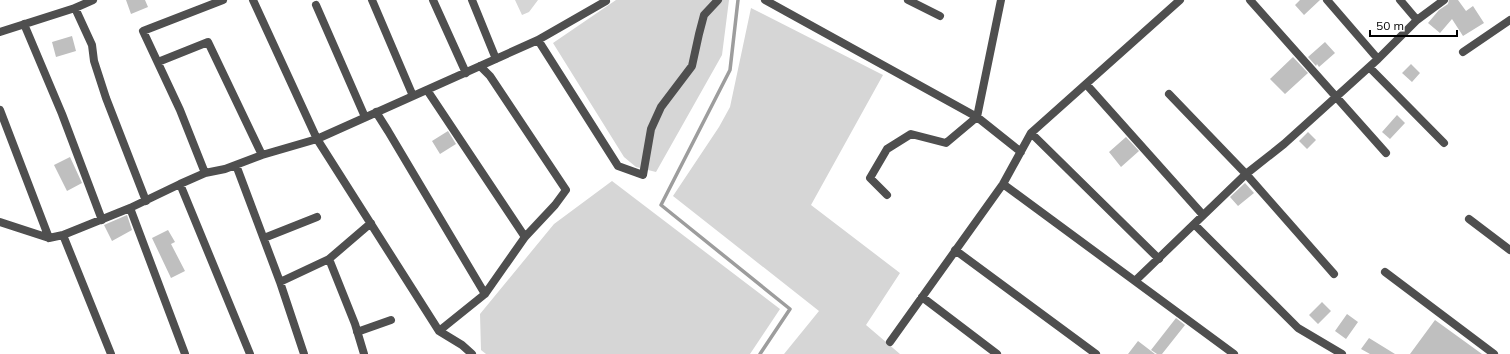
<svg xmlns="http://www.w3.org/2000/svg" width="1510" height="354" font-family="Mulish,sans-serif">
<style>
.green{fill:#d6d6d6}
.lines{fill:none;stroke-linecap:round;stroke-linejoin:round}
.stream{stroke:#9d9d9d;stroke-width:3.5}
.building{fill:#bfbfbf}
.street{stroke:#4f4f4f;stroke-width:8}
</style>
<rect width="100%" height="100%" fill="#fff"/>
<path class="green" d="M515 0H538L529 12 522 15Z
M616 0H729L722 55 656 172 636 167 624 157 553 43Z
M751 8 883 75 811 205 900 273 866 325 900 354H784L819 311 673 196 719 127 730 107Z
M612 181 780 309 750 354H486L481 350 480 314 554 224Z"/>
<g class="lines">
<path class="stream" d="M738 0 730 70 661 205 790 309 760 354"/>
</g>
<path class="building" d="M126 0H145L148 7 131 14Z
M1300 0H1320L1304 15 1295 5Z
M1449 0H1458L1466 11 1473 6 1484 23 1463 36 1452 19 1440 33 1428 23 1439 10 1448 4Z
M72 36 76 51 56 57 52 42Z
M1325 42 1335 53 1319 67 1317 64 1316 66 1308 57Z
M1293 57 1308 73 1285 94 1270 79Z
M1411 64 1420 73 1412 82 1402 73Z
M1397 115 1405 123 1390 139 1382 132Z
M448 131 456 144 440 154 432 141Z
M1308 132 1316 140 1307 149 1299 141Z
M1126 137 1139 151 1121 167 1109 152Z
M70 157 82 183 67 191 54 165Z
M1245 183 1254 193 1238 206 1230 197Z
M127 215 132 230 112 241 104 225Z
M168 230 175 242 171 244 185 271 171 278 152 238Z
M1322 302 1331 311 1318 324 1309 315Z
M1347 314 1358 322 1346 339 1335 331Z
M1176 318 1185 325 1162 354H1157L1151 350Z
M1435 320 1482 354H1410Z
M1369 338 1395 354H1370L1361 349Z
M1138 341 1155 354H1128Z"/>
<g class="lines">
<path class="street" d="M253 0 317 139 439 331 462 345 472 354
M372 0 413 96
M433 0 466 73
M472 0 496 59
M765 0 977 117 1021 152
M908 0 940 16
M1250 0 1386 153
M1327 0 1378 59
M1400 0 1417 20
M316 5 365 117
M75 8 92 45 94 61 106 98 146 201
M24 24 62 114 102 220
M0 32 75 8 93 0
M538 40 606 1
M1463 52 1510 20
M158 62 208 42 262 155
M1369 67 1444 143
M1086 84 1203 215
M427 90 525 237
M1169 94 1246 174 1334 274
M0 110 49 238
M376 112 388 131 485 294
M1031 133 1159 259
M236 165 280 282 304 354
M205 173 180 110 143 31 223 0
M180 184 250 354
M1003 184 1234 354
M887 195 870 178 887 149 911 134 946 143 977 117 1001 0
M130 208 185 354
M1469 219 1510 250
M0 222 49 238 63 235 130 208 180 184 205 173 225 169 262 155 317 139 538 40 618 166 643 175 651 129 661 107 692 66 699 34 704 15 718 0
M1194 224 1298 328 1342 354
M63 235 111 354
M264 238 317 217
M955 250 1096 354
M329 259 355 324 364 354
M1385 272 1494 354
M1135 281 1246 174 1284 144 1336 97 1378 59 1417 20 1444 0
M280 282 329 259 371 223
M922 297 997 354
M439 331 485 294 525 237 555 205 566 190 490 76 480 66
M357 332 391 320
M890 342 1003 184 1031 133 1180 0"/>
</g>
<path d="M1370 30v6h87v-6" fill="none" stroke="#000000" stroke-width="2"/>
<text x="1376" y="30" font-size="12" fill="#000000" stroke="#ffffff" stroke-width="3" paint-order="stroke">50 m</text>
</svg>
